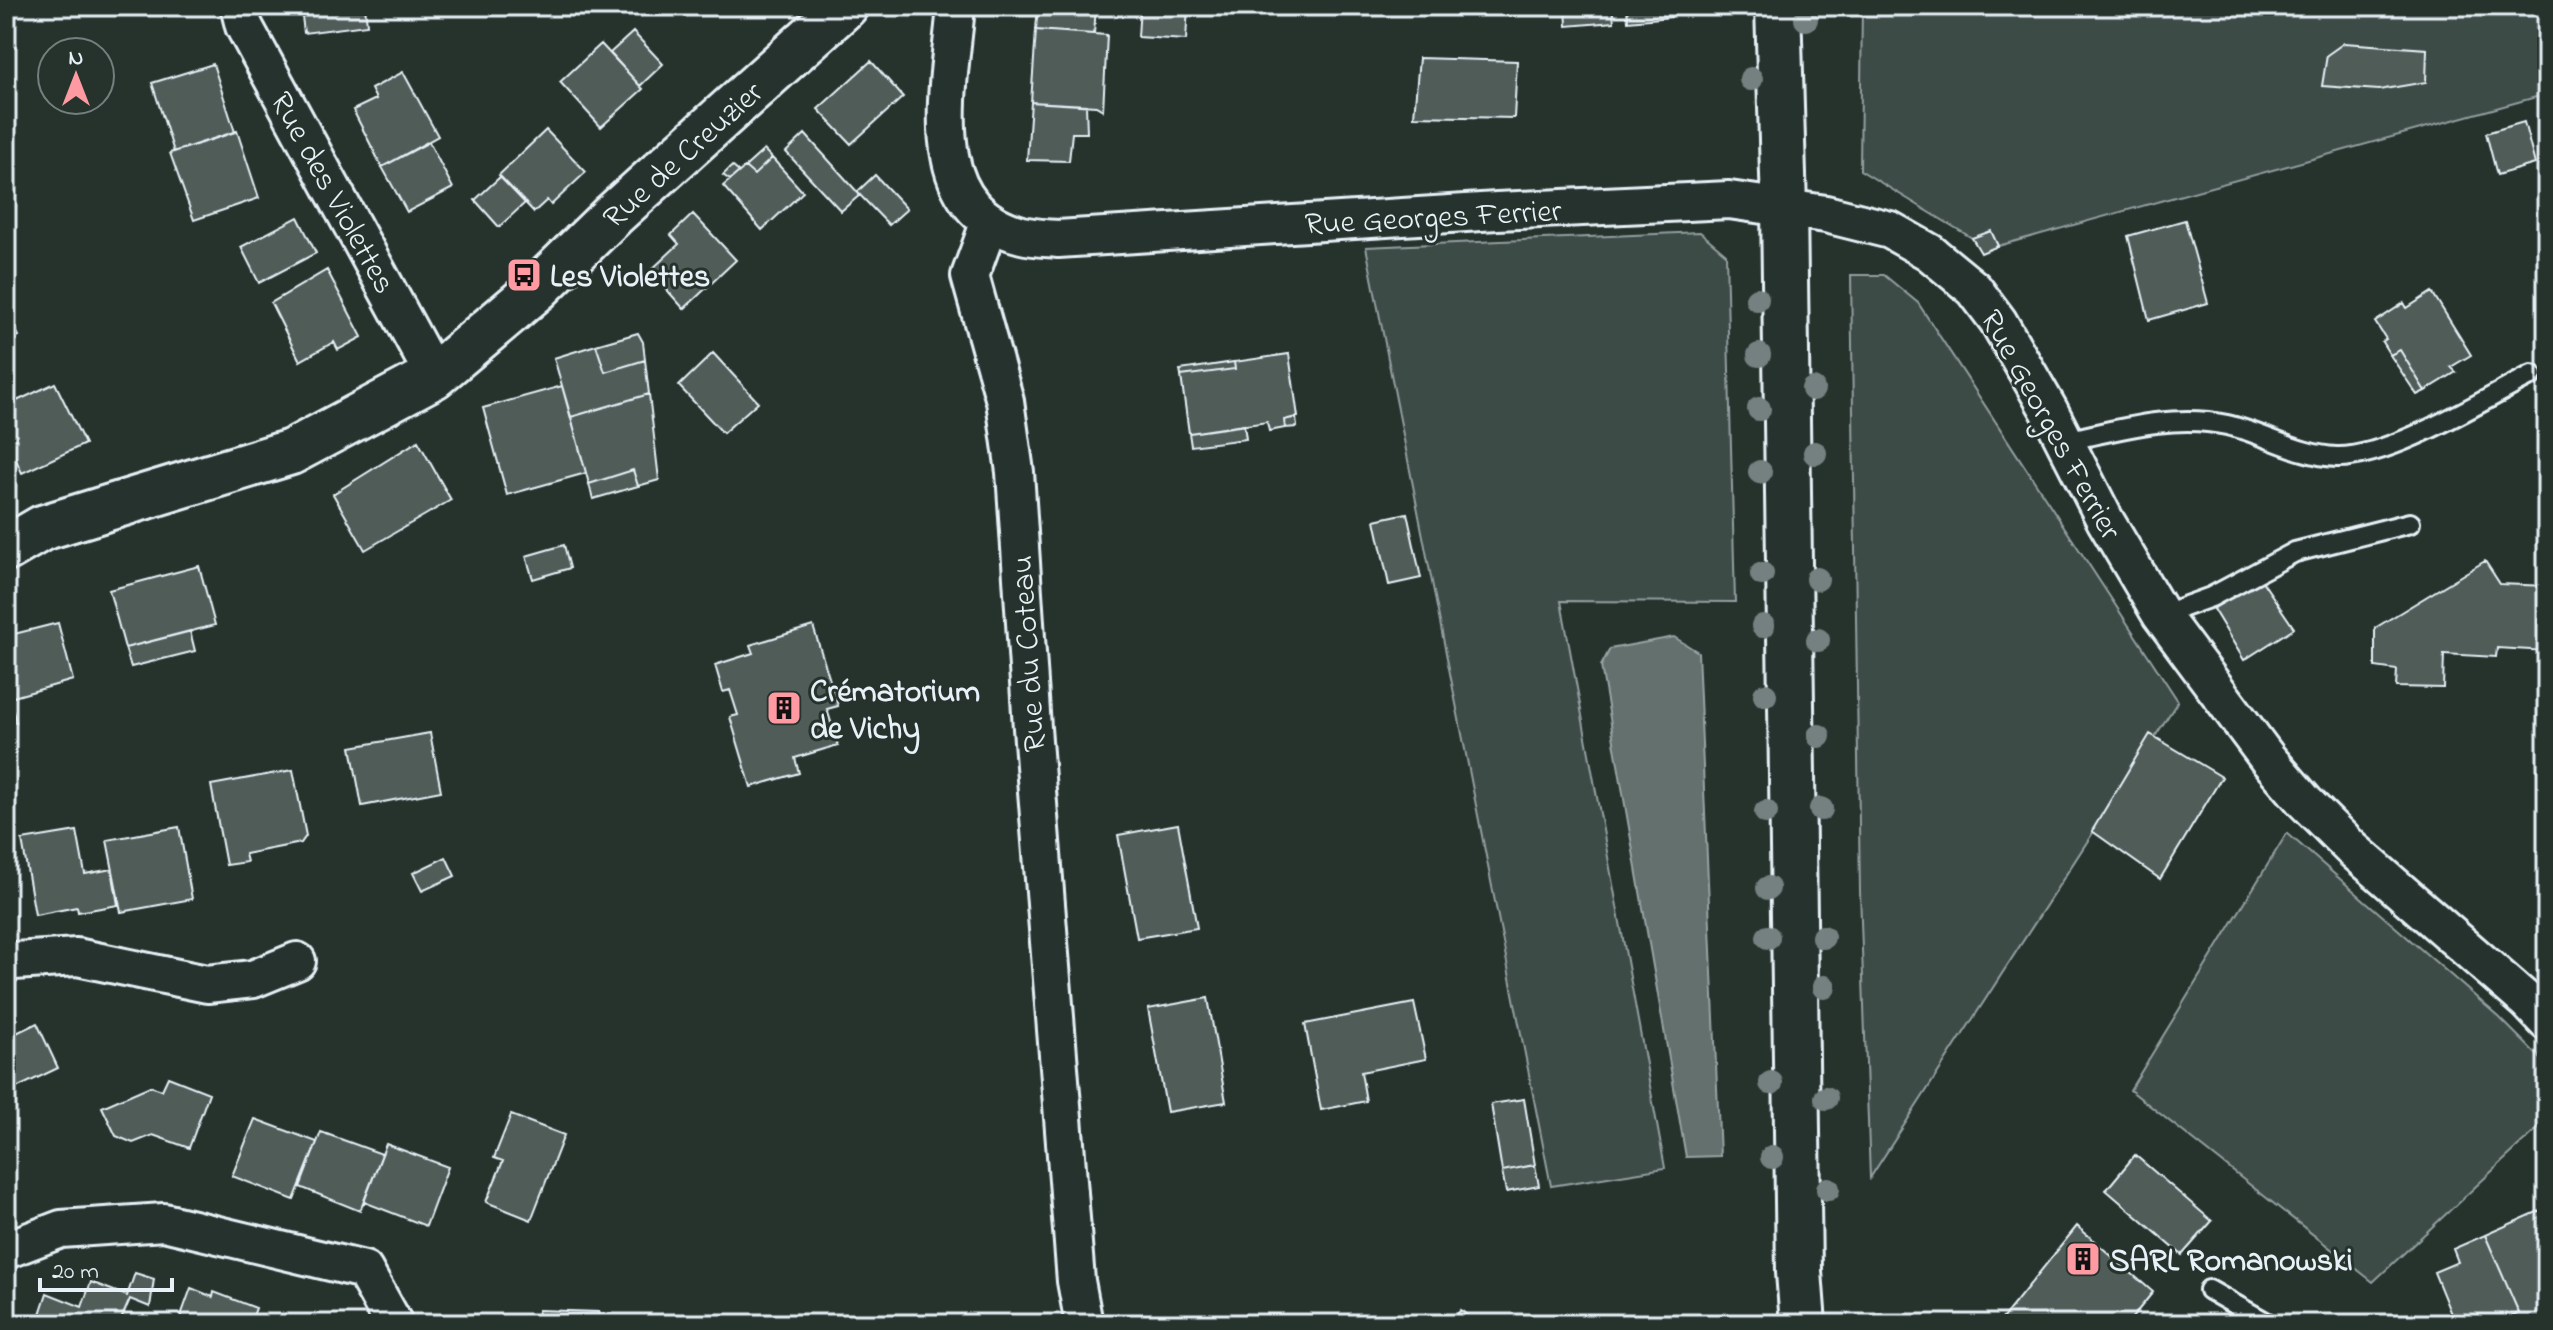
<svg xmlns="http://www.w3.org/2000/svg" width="2553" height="1330" font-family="'Indie Flower',sans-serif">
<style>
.green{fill:#3e4b47;stroke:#939ea0;stroke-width:2}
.water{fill:#636f6d;stroke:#98a3a5;stroke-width:2}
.building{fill:#505c59;stroke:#e8f1f8;stroke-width:2}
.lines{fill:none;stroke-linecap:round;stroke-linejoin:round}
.lane-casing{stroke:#e8f1f8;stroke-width:24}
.street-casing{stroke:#e8f1f8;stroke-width:42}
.secondary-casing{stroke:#e8f1f8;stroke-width:50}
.lane{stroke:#26332d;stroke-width:18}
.street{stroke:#26332d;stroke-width:36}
.secondary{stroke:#26332d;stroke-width:44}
.tree{fill:#758080}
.labels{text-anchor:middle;stroke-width:6;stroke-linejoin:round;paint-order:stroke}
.street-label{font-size:32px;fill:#e8f1f8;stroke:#26332d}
.poi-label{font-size:32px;font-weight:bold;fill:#e8f1f8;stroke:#26332d;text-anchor:start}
</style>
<rect width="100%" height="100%" fill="#26332d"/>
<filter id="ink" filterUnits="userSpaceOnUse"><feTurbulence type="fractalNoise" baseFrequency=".0125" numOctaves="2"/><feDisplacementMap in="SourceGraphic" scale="16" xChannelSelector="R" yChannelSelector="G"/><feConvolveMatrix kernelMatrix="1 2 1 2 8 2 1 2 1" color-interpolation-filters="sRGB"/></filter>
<g filter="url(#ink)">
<path class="green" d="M1862 6H2547V94L1998 246 1991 232 1972 238 1860 170Z
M1700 232 1726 254 1735 602 1561 601 1665 1168 1551 1186 1366 247Z
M1851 275H1884L1918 303 2178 701 1870 1178 1860 892Z
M2287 833 2499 1017 2547 1065V1120L2373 1282 2130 1090Z"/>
<path class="water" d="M1674 637 1698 652 1720 1156 1686 1157 1601 666 1610 649Z"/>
<path class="building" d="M296 6H365L367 25 304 33 301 8H296Z
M1038 6H1096L1094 34 1036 30Z
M1140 6H1188L1186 40 1138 37Z
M1566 6H1612L1614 22 1567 26Z
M1627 6H1670L1671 17 1628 21Z
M1036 30 1107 35 1103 110 1096 106 1031 102Z
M633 32 663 64 640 86 610 53Z
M2344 43 2427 49 2426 82 2379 90 2322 86 2327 55Z
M601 44 643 89 601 127 560 82Z
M1419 58 1517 61 1514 118 1414 116Z
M871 61 903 97 851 144 818 109Z
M213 64 235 132 174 152 152 83Z
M403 72 438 136 382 167 353 110 376 99 371 89Z
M1031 102 1086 105 1087 133H1072L1069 161 1027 160Z
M2524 122 2535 164 2497 175 2486 133Z
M546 130 586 172 551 205 547 200 534 212 499 175Z
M237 131 259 198 194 220 170 153Z
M805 134 860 195 841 211 786 152Z
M429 142 453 188 407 212 382 167Z
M764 150 772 158 754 175 745 167Z
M772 158 803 192 762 230 723 186 745 167 754 175Z
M732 166 739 172 730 180 723 175Z
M875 175 907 209 889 225 857 192Z
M500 177 525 203 499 227 475 200Z
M693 214 736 260 684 309 650 271 679 244 671 235Z
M298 217 316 253 259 283 241 247Z
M2185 220 2208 303 2149 320 2128 236Z
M1991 231 1998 246 1981 253 1972 238Z
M327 270 362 337 338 350 334 342 300 361 271 303Z
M2432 292 2471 355 2451 367 2456 372 2425 391 2400 350 2390 355 2382 342 2386 339 2375 322 2404 303 2407 308Z
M11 320 19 336 6 342V323Z
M638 333 643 342 645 360 605 372 596 345Z
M596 345 605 372 645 360 649 394 571 417 554 358Z
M2400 350 2425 391 2417 395 2390 355Z
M713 353 758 402 723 433 679 386Z
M1289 354 1298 417 1284 420 1285 428 1269 431 1267 422 1189 433 1181 376 1235 369 1234 362Z
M1234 362 1235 369 1181 376 1180 370Z
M55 383 85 444 22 473 6 438V406Z
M562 386 586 473 507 495 483 408Z
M649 394 659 480 638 486 633 470 589 484 571 417Z
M1296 417 1297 427 1285 428 1284 420Z
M1244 425 1246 439 1191 446 1189 433Z
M418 441 451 500 365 550 333 494Z
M633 470 638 486 593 499 589 484Z
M1407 513 1421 578 1389 585 1375 520Z
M564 545 570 568 533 579 526 556Z
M2485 561 2500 584 2547 586V651L2497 648 2496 657 2444 654 2443 688 2396 687 2397 670 2375 667V628Z
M199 566 215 625 125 648 109 590Z
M2260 578 2294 628 2244 660 2213 609Z
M58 623 73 680 10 698 6 686V636Z
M813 626 838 706 827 709 838 745 795 758 799 773 751 787 730 717 738 715 730 690 723 692 715 665 753 653 750 645Z
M190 631 195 651 131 667 125 648Z
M6 686 16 722 6 724Z
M430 733 441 791 362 806 351 747Z
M2150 734 2222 777 2160 879 2092 831Z
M293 770 306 836 301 843 245 854 247 862 226 865 211 785Z
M1178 824 1197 928 1137 938 1118 835Z
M179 827 192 899 121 912 107 840Z
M77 831 85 874 112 869 118 905 78 912 77 907 35 915 22 840Z
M446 857 455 876 422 891 413 873Z
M1208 998 1226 1102 1167 1112 1148 1009Z
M1414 1003 1426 1059 1361 1072 1366 1101 1321 1110 1305 1024Z
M37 1023 58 1068 6 1093V1038Z
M168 1077 209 1093 189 1148 153 1135 133 1143 116 1136 102 1107 150 1086 162 1090Z
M1524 1099 1535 1165 1502 1171 1491 1104Z
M511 1115 564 1135 531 1220 486 1202 503 1161 494 1158Z
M255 1119 317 1142 294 1200 232 1176Z
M321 1132 382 1154 360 1211 300 1187Z
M386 1144 448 1167 426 1226 364 1202Z
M2135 1155 2212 1221 2182 1255 2106 1190Z
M1535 1165 1539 1186 1506 1192 1502 1171Z
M2546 1208 2547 1324H2497L2519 1313 2485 1235Z
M2077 1226 2153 1292 2127 1324H1998Z
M2485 1235 2519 1313 2497 1324H2455L2434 1272 2458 1262 2453 1249Z
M135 1273 154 1279 150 1307 130 1299 119 1324 37 1323 47 1293 82 1307 91 1282 127 1296Z
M191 1288 213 1297 214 1292 256 1308 250 1324H178Z
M538 1310 599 1312V1324H537Z
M1461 1310 1477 1324H1448Z"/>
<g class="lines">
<defs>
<path id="lane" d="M2065 441C2117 430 2173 413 2227 425 2264 433 2299 456 2337 457 2390 458 2483 400 2532 375
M2161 615 2211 597 2295 552 2410 523
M2209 1290 2269 1324"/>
<path id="street" d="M239 6 244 26 434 376
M956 6C950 84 918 208 1022 235 1033 238 1046 238 1058 239L1497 211 1729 200 1826 214 1890 230 1929 252 1974 289 1998 321 2049 410 2105 520 2161 615 2268 759 2305 802 2351 848 2528 1002 2547 1022
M990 221 970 276 1005 401 1015 472 1032 728 1076 1281 1084 1324
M6 964 14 961 77 957 207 984 253 979 297 961
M6 1250 61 1229 164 1222 364 1270 394 1324"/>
<path id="secondary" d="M1778 6 1784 208 1799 1272 1803 1324
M6 549 42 528 291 452 434 376 537 289 613 215 845 6"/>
</defs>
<use href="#lane" class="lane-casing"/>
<use href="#street" class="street-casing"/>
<use href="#secondary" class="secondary-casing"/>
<use href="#lane" class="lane"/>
<use href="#street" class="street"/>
<use href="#secondary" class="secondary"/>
</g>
<g class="tree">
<circle cx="1806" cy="19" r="12"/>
<circle cx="1751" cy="79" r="12"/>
<circle cx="1757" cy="299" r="12"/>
<circle cx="1759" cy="355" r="12"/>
<circle cx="1813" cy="389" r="12"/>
<circle cx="1759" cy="409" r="12"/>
<circle cx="1815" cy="453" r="12"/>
<circle cx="1760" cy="472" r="12"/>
<circle cx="1762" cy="574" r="12"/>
<circle cx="1817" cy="579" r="12"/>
<circle cx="1763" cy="626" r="12"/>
<circle cx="1818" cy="640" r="12"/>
<circle cx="1765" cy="695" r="12"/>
<circle cx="1819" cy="736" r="12"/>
<circle cx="1821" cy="809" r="12"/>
<circle cx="1766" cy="812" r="12"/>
<circle cx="1768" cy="888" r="12"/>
<circle cx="1768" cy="937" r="12"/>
<circle cx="1823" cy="937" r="12"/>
<circle cx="1824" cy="987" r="12"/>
<circle cx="1771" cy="1083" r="12"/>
<circle cx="1826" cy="1098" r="12"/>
<circle cx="1772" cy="1157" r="12"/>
<circle cx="1828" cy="1189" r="12"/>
</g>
</g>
<defs>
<symbol id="bus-square" viewBox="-11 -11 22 22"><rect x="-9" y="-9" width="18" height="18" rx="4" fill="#ff9aa2" stroke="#26332d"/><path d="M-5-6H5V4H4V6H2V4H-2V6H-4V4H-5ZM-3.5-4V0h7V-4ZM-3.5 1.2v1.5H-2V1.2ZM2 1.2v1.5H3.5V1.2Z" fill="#111"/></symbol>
<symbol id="building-square" viewBox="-11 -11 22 22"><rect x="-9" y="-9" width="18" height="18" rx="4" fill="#ff9aa2" stroke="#26332d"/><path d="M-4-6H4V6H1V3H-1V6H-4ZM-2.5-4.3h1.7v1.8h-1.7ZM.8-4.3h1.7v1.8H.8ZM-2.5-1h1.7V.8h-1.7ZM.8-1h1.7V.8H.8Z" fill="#111"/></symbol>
</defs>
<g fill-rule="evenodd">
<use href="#bus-square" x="504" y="255" width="40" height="40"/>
<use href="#building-square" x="764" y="688" width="40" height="40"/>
<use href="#building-square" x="2063" y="1239" width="40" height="40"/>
</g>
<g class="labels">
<g class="street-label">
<text transform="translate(682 154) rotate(-42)" y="11">Rue de Creuzier</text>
<text transform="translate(334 192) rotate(61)" y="11">Rue des Violettes</text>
<text transform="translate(1433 216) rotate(-3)" y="11">Rue Georges Ferrier</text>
<text transform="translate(2052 424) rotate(61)" y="11">Rue Georges Ferrier</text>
<text transform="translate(1027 654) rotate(-94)" y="11">Rue du Coteau</text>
</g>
<g class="poi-label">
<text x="550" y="286">Les Violettes</text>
<text x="810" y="701">Crématorium<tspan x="810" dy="37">de Vichy</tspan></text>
<text x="2109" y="1270">SARL Romanowski</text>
</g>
</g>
<rect width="2553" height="1330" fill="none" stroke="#26332d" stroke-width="32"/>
<rect x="16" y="16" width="2521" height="1298" fill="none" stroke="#e8f1f8" stroke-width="3" filter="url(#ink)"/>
<g transform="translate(76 76)"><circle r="38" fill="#26332d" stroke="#747f7e" stroke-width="2"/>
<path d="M0-6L14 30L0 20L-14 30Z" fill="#ff9aa2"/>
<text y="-12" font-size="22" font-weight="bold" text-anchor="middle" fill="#e8f1f8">N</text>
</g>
<path d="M40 1278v12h132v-12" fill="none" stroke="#e8f1f8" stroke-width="4"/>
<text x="52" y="1278" font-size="24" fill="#e8f1f8" stroke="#26332d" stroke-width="6" paint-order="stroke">20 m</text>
</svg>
